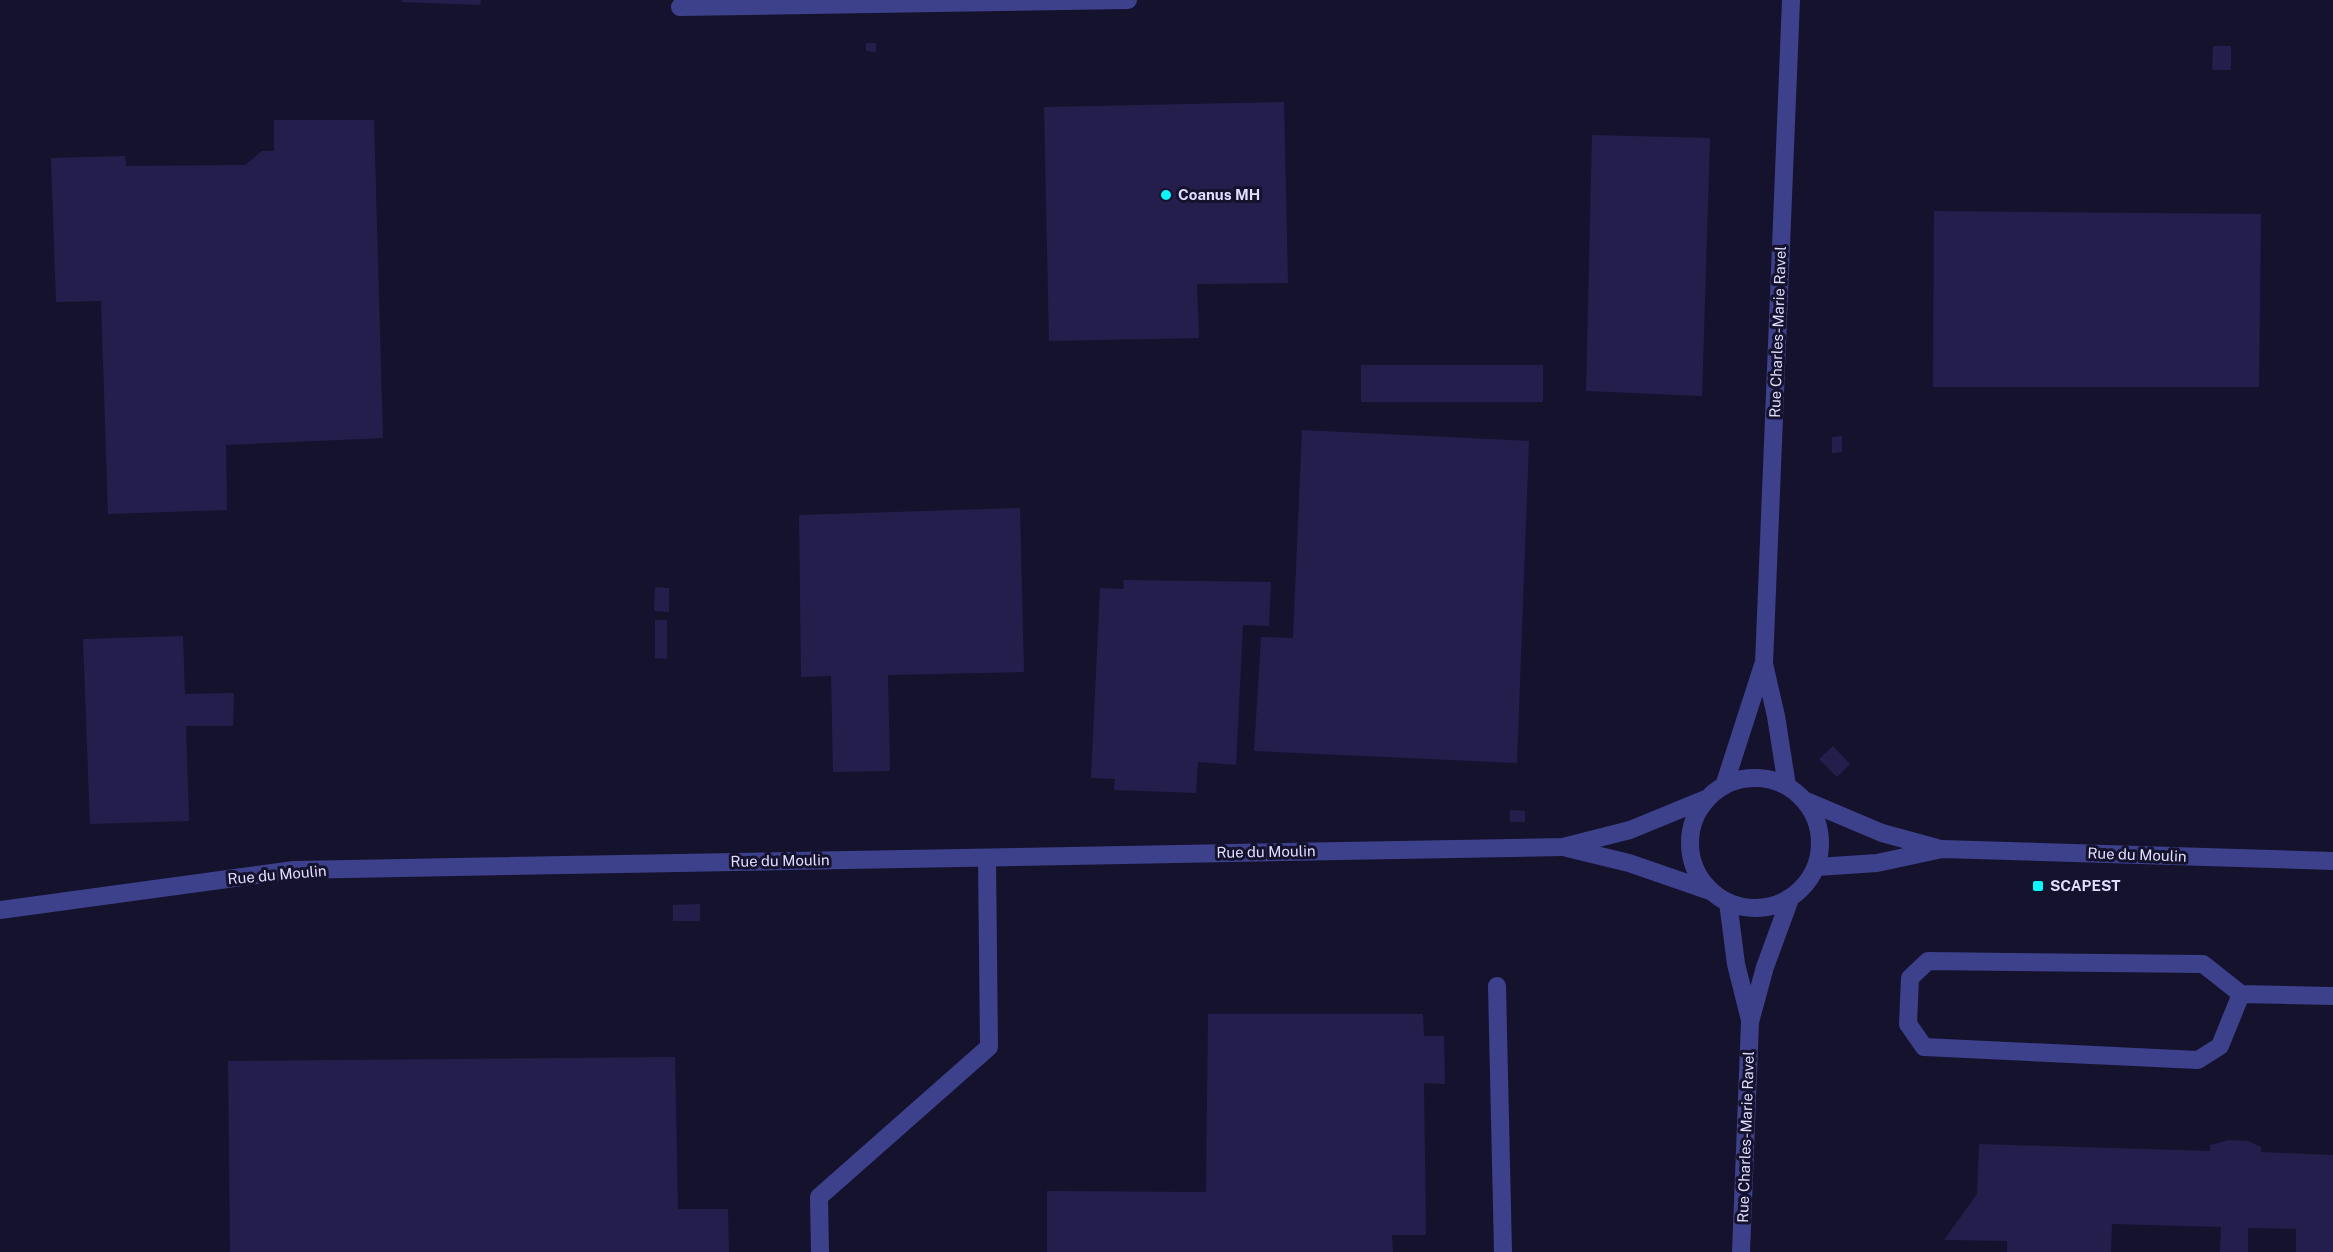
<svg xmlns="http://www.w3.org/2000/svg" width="2333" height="1252" font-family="'Public Sans',sans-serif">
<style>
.building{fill:#241e4d}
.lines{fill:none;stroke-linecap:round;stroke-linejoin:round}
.lane{stroke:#3d408b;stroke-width:18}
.street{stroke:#3d408b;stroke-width:18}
.poi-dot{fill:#0bf5fd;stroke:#15122d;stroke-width:2}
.labels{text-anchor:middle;stroke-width:6;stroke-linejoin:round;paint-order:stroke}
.poi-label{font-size:15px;font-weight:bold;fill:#dfdeff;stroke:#15122d;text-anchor:start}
.street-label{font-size:15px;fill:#dfdeff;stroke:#15122d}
</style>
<rect width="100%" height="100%" fill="#15122d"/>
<path class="building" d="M402 0H481L480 5 402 2Z
M866 43H876V52L866 51Z
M2213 46H2231V70H2212Z
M1284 102 1288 283 1197 284 1199 338 1049 341 1044 107Z
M274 120H374L383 438 226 445 227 510 108 514 101 301 56 302 51 158 125 156 126 166 245 165 262 151H274Z
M1592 135 1710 138 1702 396 1586 391Z
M1934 211 2261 214 2259 387H1933Z
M1361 365H1543V402H1361Z
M1302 430 1529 441 1517 763 1254 751 1261 637 1293 638Z
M1842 436V452L1832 453V437Z
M1020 508 1024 672 888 675 890 771 833 772 831 676 801 677 799 515Z
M1123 580 1271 582 1269 626 1243 625 1236 765 1198 762 1196 793 1114 790 1115 779 1091 778 1100 588 1124 589Z
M655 587 669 588V612L654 611Z
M655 620H667V659L655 658Z
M183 636 185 694 234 693 233 726H186L189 821 90 824 83 639Z
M1833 746 1850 764 1837 777 1819 759Z
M1510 810 1525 811V822H1510Z
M700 904V921H673V905Z
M1208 1014H1423L1424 1036H1444L1445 1084 1424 1083 1426 1235H1392L1393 1252H1047V1191L1206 1192Z
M675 1057 678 1209H728L729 1252H230L228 1061Z
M2229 1140 2248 1141 2261 1147V1152L2333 1155V1252H2296V1229L2248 1228V1252H2220L2221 1227 2112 1224 2111 1252H2007V1241L1944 1240 1977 1194 1979 1144 2210 1151V1145Z"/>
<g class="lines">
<path class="lane" d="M1497 986 1503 1252
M2241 994 2220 1046 2198 1060 1924 1047 1908 1024 1910 978 1928 961 2203 964 2241 994 2333 996
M820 1252 819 1197 989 1047 987 858"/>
<path class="street" d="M680 7 1128 0
M1690 843a65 65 0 1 1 130 0a65 65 0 1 1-130 0Z
M1724 786 1763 665
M1787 786 1776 716 1764 664 1791 0
M1804 800 1882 833 1937 848
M1567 848 1629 863 1710 891
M1817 867 1877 863 1942 849 2333 861
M1728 902 1736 964 1750 1020
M0 910 294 870 1563 847 1630 830 1708 798
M1741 1252 1750 1022 1765 967 1790 899"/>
</g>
<g class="poi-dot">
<circle cx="1166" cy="195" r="6"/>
<rect x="2032" y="880" width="12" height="12" rx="3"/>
</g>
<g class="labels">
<g class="poi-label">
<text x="1178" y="200">Coanus MH</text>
<text x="2050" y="891">SCAPEST</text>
</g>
<g class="street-label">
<text transform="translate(1778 332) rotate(-88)" y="5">Rue Charles-Marie Ravel</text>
<text transform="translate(1266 852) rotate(-1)" y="5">Rue du Moulin</text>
<text transform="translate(2137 855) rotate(2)" y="5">Rue du Moulin</text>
<text transform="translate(780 861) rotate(-1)" y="5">Rue du Moulin</text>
<text transform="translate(277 875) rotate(-5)" y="5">Rue du Moulin</text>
<text transform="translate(1746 1137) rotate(-88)" y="5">Rue Charles-Marie Ravel</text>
</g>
</g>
</svg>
